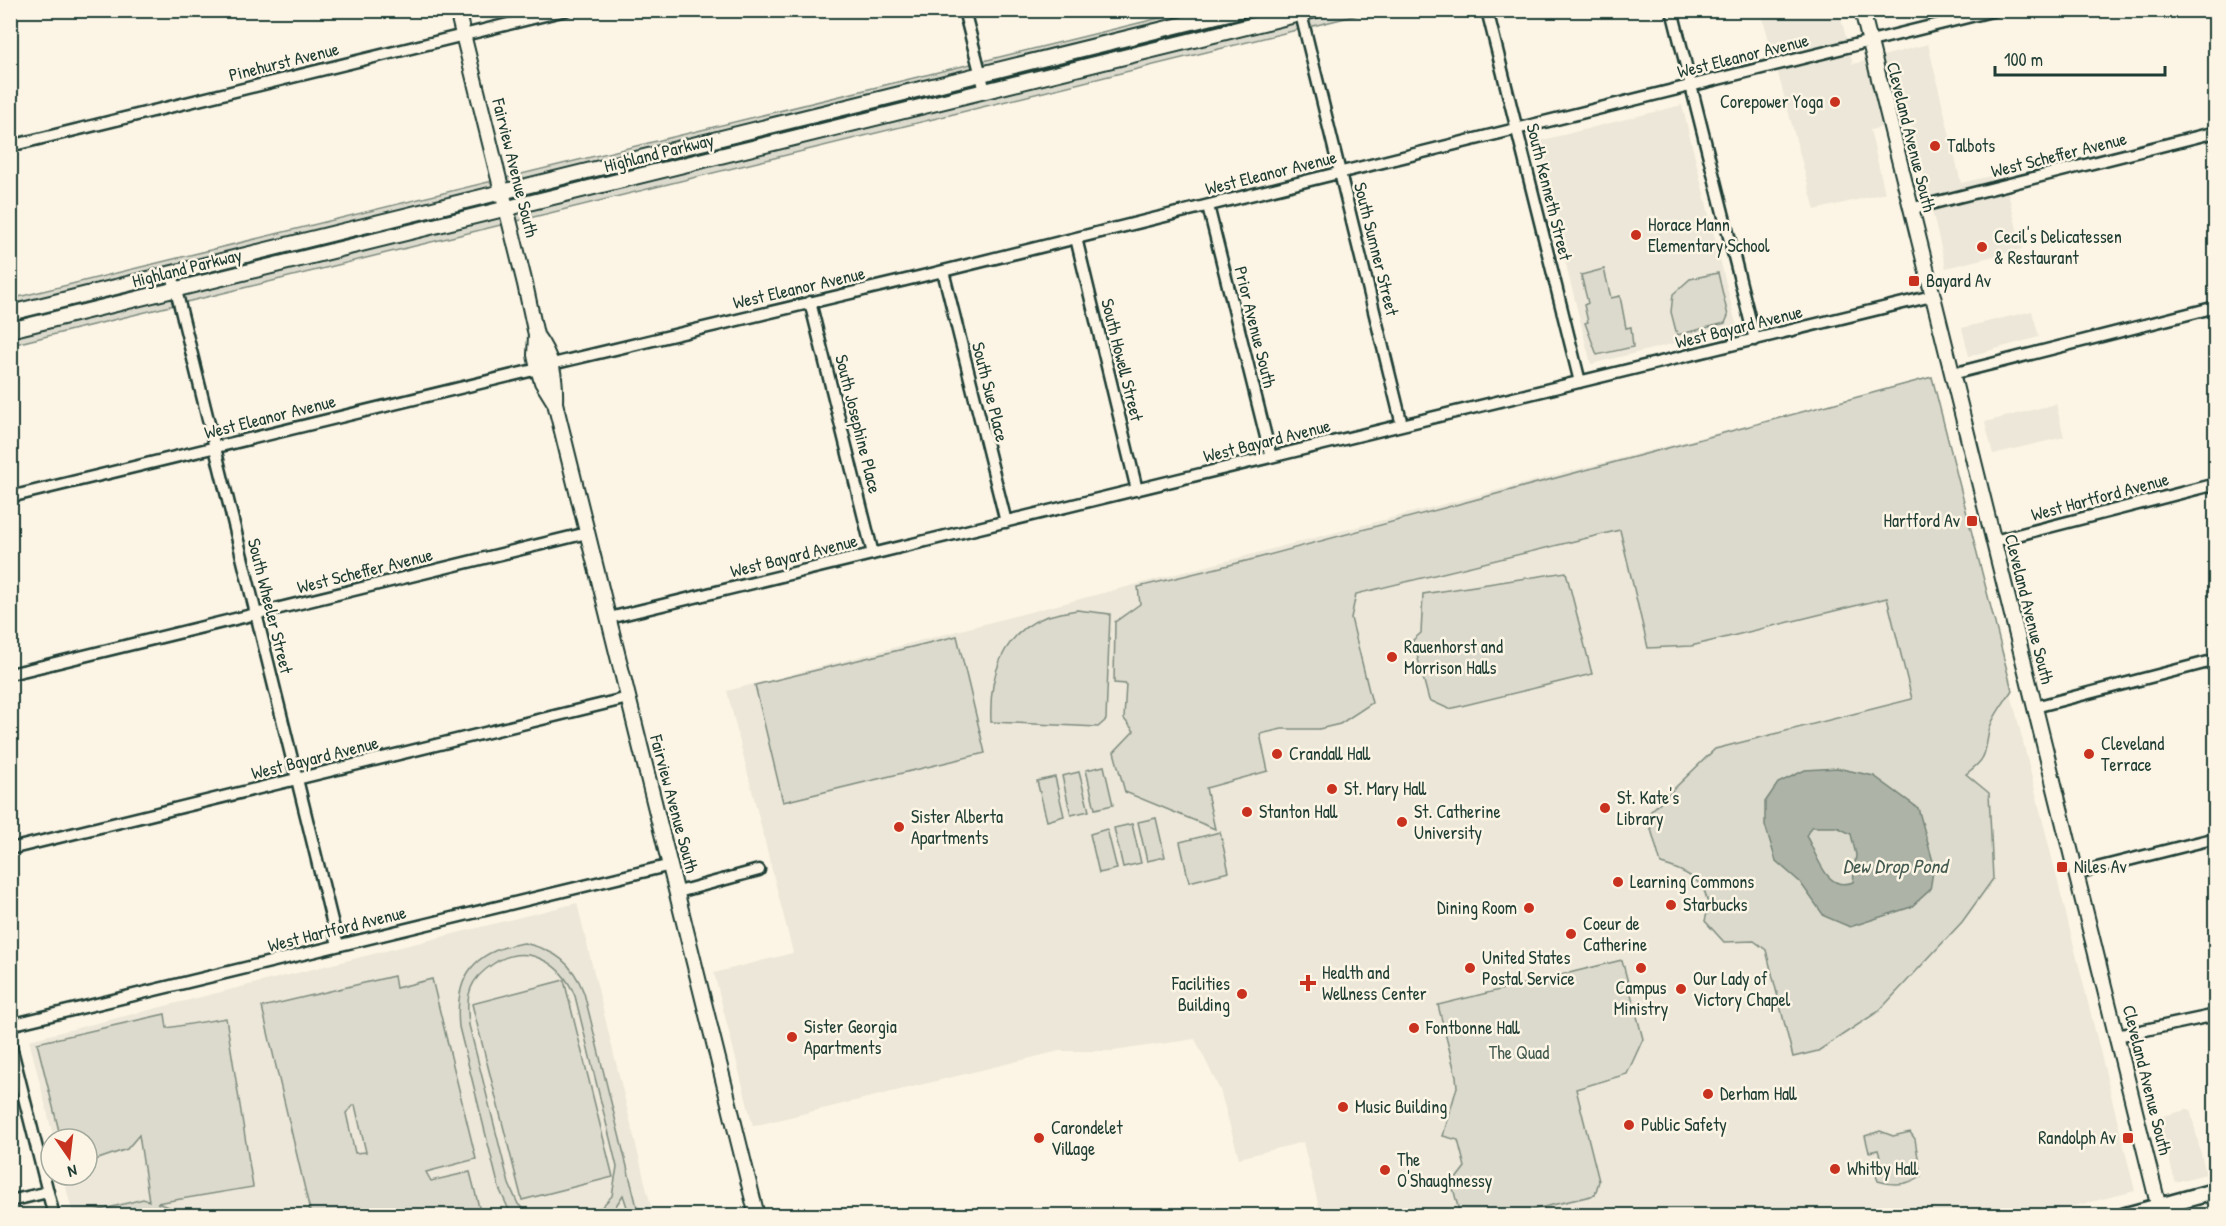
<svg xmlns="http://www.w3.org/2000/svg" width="2226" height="1226" font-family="'Patrick Hand',sans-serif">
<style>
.built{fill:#ece7d8}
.green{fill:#dcdacc;stroke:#7e8c80;stroke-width:1.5;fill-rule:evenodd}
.water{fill:#aeb3a7;stroke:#758479;stroke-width:1.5;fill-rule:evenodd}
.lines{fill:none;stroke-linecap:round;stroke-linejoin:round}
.minor-casing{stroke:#1f3d34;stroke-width:15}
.tertiary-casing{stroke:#1f3d34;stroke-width:18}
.secondary-casing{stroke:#1f3d34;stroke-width:20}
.minor{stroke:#fcf5e5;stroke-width:10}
.tertiary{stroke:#fcf5e5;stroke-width:14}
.secondary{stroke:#fcf5e5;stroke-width:15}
.poi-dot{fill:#c8321e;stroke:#fcf5e5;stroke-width:2}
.labels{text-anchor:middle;stroke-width:5;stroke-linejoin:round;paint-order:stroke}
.street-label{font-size:18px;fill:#1f3d34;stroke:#fcf5e5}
.poi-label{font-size:18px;fill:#1f3d34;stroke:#fcf5e5;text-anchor:start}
.park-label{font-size:18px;fill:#455c52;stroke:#fcf5e5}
.water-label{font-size:20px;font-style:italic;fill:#435a51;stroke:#fcf5e5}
</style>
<rect width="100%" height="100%" fill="#fcf5e5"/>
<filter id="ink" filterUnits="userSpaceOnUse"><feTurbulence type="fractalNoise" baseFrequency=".0167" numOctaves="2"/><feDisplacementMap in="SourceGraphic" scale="12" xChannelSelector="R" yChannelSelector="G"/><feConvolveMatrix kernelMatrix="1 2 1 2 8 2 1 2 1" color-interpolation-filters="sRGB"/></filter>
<g filter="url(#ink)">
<path class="built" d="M1761 11H1839L1853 64 1928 44 1961 183 2003 173 2022 249 1946 268 1910 120 1870 130 1885 193 1815 210Z
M1682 105 1737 328 1591 364 1535 142Z
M2032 311 2039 337 1969 356 1962 328Z
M1932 377 2135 1191 2035 1216 1321 1215 1303 1142 1239 1158 1220 1090 1195 1039 1113 1051H1059L753 1126 714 973 793 953 727 691Z
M2056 404 2064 437 1993 454 1985 422Z
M577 903 653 1215H73L63 1175H87V1139H54L29 1040Z
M2190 1109 2206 1174 2175 1182 2159 1117Z"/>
<path class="green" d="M1188 11H1374L11 345 10 299Z
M1604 269 1611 298 1620 296 1626 328 1631 327 1633 347 1597 355 1585 323 1588 322 1584 305 1588 303 1581 275Z
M1718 273 1728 316 1725 323 1677 335 1671 312 1673 294 1690 279Z
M1932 377 2012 690C2005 702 1991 718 1989 731 1984 756 1987 758 1966 774L1989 793 1993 879 1962 922 1879 1011 1818 1051 1793 1057 1766 950 1754 941 1724 942 1705 921C1716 886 1690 872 1661 864L1647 815 1715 749 1912 699 1887 598 1691 646 1648 648 1620 530 1356 594 1351 618 1372 703 1340 724 1319 729H1282L1260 734 1268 771 1206 788 1215 829 1125 792 1114 752 1134 731 1124 719 1126 684 1114 683 1115 622 1140 604 1138 587 1254 559Z
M1566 572 1592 674 1449 709 1429 700 1413 640 1421 633 1423 594Z
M1077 610 1110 614 1106 720 1098 727 991 722C989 679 1000 634 1045 617 1055 614 1067 612 1077 610Z
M957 636 985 753 783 802 755 685Z
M1104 766 1113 805 1095 809 1086 770Z
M1079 772 1089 811 1071 815 1062 776Z
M1055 777 1064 816 1047 821 1037 781Z
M1156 818 1165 857 1147 861 1138 822Z
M1132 824 1141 863 1123 867 1114 828Z
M1107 829 1117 869 1099 873 1090 834Z
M1220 832 1229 872 1189 882 1180 842Z
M524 943C555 950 573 963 584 993L637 1207 628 1210 623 1195 610 1215H594L612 1196 617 1167 575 996C561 962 526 942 493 964 484 970 475 977 471 988 466 1000 468 1012 469 1025L509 1184 518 1204 529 1215H514L509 1210 499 1188 459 1027C454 976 474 950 524 943Z
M1622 960 1643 1039 1627 1074 1576 1089 1599 1181 1595 1195 1510 1215H1460L1452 1184 1465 1167 1458 1140 1443 1136 1457 1087 1456 1076 1438 1005Z
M394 976 396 988 432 979 476 1159 426 1172 431 1181 470 1172 481 1215H311L262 1007ZM354 1105H355L366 1152 355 1153 346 1113Z
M564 980 613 1177 522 1200 472 1004Z
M165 1014 167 1028 226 1018 253 1187 157 1203 169 1207 177 1215H81L143 1199 149 1201 139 1135 127 1149 87 1163V1139H61L37 1043Z
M1880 1131 1893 1136 1910 1132 1915 1139 1921 1176C1908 1185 1893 1186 1878 1181L1874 1170 1883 1168 1878 1150 1869 1152 1865 1136Z"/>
<path class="water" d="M1837 768 1874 776 1918 808 1934 865 1930 890 1911 907 1850 927 1824 916 1800 882 1776 861 1765 825V802L1778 783 1805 770ZM1811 827H1837L1851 834 1856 855 1853 882C1825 893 1817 853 1806 836Z"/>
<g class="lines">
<defs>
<path id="minor" d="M964 10 985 91
M1300 10 1402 425
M1487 10 1580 382
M1672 10 1755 340
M2212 10 2216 23
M10 146 566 10
M1208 206 1271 457
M1910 209 2216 132
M1076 238 1137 490
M943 271 1006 522
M172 274 338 945
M810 302 873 554
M552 364 931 274 1996 10
M1952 374 2216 307
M10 497 538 369
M1994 541 2216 484
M609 618 1932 296
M10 674 587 533
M2035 707 2216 660
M10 849 628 698
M2077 873 2216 838
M678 892 759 870
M10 1025 671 865
M2117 1036 2216 1015
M10 1042 54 1216
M10 1201 48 1192"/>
<path id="tertiary" d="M457 10 525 284 536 335 535 355 538 369 542 382 555 403
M1862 10 2161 1216
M10 313 1241 10
M10 330 1316 10
M536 335C552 357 556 376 555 403L757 1216"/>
<path id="secondary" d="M2124 1216 2216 1191"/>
</defs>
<use href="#minor" class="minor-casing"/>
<use href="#tertiary" class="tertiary-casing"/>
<use href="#secondary" class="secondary-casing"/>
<use href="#minor" class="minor"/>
<use href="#tertiary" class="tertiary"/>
<use href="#secondary" class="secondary"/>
</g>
</g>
<g class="poi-dot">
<circle cx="1835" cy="102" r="6"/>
<circle cx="1935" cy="146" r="6"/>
<circle cx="1636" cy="235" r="6"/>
<circle cx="1982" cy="247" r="6"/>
<rect x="1908" y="275" width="12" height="12" rx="3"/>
<rect x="1966" y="515" width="12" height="12" rx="3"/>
<circle cx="1392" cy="657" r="6"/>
<circle cx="1277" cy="754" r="6"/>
<circle cx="2089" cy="754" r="6"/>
<circle cx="1332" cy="789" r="6"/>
<circle cx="1605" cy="808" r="6"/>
<circle cx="1247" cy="812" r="6"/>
<circle cx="1402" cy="822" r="6"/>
<circle cx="899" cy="827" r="6"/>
<rect x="2056" y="861" width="12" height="12" rx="3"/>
<circle cx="1618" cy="882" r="6"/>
<circle cx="1671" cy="905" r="6"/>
<circle cx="1529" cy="908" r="6"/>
<circle cx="1571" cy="934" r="6"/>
<circle cx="1470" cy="968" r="6"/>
<circle cx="1641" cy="968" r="6"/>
<path d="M1305 974h6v6h6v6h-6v6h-6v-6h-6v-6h6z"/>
<circle cx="1681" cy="989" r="6"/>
<circle cx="1242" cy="994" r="6"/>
<circle cx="1414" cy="1028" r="6"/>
<circle cx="792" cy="1037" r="6"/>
<circle cx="1708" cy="1094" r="6"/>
<circle cx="1343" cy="1107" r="6"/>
<circle cx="1629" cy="1125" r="6"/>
<circle cx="1039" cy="1138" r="6"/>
<rect x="2122" y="1132" width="12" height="12" rx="3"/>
<circle cx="1835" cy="1169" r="6"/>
<circle cx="1385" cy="1170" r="6"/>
</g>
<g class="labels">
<g class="street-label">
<text transform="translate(1743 56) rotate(-14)" y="6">West Eleanor Avenue</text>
<text transform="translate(284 62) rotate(-14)" y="6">Pinehurst Avenue</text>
<text transform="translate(1911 137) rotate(76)" y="6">Cleveland Avenue South</text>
<text transform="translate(659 153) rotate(-14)" y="6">Highland Parkway</text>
<text transform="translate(2059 155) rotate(-14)" y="6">West Scheffer Avenue</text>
<text transform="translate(515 168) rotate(76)" y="6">Fairview Avenue South</text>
<text transform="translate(1271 173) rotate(-14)" y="6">West Eleanor Avenue</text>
<text transform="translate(1549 192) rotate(76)" y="6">South Kenneth Street</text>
<text transform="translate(1376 249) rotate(76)" y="6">South Sumner Street</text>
<text transform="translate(187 268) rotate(-14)" y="6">Highland Parkway</text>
<text transform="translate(799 288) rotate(-13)" y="6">West Eleanor Avenue</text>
<text transform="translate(1255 327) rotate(76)" y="6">Prior Avenue South</text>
<text transform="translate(1739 327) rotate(-14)" y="6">West Bayard Avenue</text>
<text transform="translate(1122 360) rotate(76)" y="6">South Howell Street</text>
<text transform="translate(990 392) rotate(76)" y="6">South Sue Place</text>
<text transform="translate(270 417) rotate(-14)" y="6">West Eleanor Avenue</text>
<text transform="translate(858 424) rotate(76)" y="6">South Josephine Place</text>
<text transform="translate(1267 441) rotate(-14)" y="6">West Bayard Avenue</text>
<text transform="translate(2100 497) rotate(-15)" y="6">West Hartford Avenue</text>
<text transform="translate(794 556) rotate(-14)" y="6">West Bayard Avenue</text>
<text transform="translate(365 571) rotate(-14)" y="6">West Scheffer Avenue</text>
<text transform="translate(270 606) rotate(76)" y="6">South Wheeler Street</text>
<text transform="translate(2029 609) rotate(76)" y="6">Cleveland Avenue South</text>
<text transform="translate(315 758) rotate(-14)" y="6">West Bayard Avenue</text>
<text transform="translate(674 804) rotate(75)" y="6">Fairview Avenue South</text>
<text transform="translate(337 929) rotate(-14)" y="6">West Hartford Avenue</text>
<text transform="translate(2147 1080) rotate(76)" y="6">Cleveland Avenue South</text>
</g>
<g class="poi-label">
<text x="1823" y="108" text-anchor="end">Corepower Yoga</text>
<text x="1947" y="152">Talbots</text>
<text x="1648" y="231">Horace Mann<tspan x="1648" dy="21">Elementary School</tspan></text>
<text x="1994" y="243">Cecil's Delicatessen<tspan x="1994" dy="21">&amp; Restaurant</tspan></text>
<text x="1926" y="287">Bayard Av</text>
<text x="1960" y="527" text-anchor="end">Hartford Av</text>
<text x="1404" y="653">Rauenhorst and<tspan x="1404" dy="21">Morrison Halls</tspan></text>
<text x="2101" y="750">Cleveland<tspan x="2101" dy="21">Terrace</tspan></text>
<text x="1289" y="760">Crandall Hall</text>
<text x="1344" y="795">St. Mary Hall</text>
<text x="1617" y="804">St. Kate's<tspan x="1617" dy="21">Library</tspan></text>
<text x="1259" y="818">Stanton Hall</text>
<text x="1414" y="818">St. Catherine<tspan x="1414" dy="21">University</tspan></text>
<text x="911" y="823">Sister Alberta<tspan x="911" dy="21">Apartments</tspan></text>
<text x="2074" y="873">Niles Av</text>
<text x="1630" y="888">Learning Commons</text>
<text x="1683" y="911">Starbucks</text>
<text x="1517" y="914" text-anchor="end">Dining Room</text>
<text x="1583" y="930">Coeur de<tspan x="1583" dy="21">Catherine</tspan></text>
<text x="1482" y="964">United States<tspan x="1482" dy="21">Postal Service</tspan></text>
<text x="1322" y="979">Health and<tspan x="1322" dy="21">Wellness Center</tspan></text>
<text x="1693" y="985">Our Lady of<tspan x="1693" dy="21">Victory Chapel</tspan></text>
<text x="1230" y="990" text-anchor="end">Facilities<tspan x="1230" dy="21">Building</tspan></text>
<text x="1641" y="994" text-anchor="middle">Campus<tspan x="1641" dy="21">Ministry</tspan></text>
<text x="804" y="1033">Sister Georgia<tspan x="804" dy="21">Apartments</tspan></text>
<text x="1426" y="1034">Fontbonne Hall</text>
<text x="1720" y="1100">Derham Hall</text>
<text x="1355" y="1113">Music Building</text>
<text x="1641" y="1131">Public Safety</text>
<text x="1051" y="1134">Carondelet<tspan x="1051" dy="21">Village</tspan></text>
<text x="2116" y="1144" text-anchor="end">Randolph Av</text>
<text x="1397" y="1166">The<tspan x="1397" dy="21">O'Shaughnessy</tspan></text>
<text x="1847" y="1175">Whitby Hall</text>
</g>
<g class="park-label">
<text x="1519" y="1059">The Quad</text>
</g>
<g class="water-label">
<text x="1895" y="873">Dew Drop Pond</text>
</g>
</g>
<rect width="2226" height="1226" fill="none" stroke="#fcf5e5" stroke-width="36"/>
<rect x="18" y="18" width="2190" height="1190" fill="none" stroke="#1f3d34" stroke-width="2" filter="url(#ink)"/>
<g transform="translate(69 1157) rotate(166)"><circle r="28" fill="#fcf5e5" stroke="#a4ab9e" stroke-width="1.5"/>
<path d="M0-4.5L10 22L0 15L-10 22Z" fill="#c8321e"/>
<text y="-9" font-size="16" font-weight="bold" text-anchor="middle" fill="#1f3d34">N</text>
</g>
<path d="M1995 66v9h170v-9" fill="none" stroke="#1f3d34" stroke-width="3"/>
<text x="2004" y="66" font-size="18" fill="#1f3d34" stroke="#fcf5e5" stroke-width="4.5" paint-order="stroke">100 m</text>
</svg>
